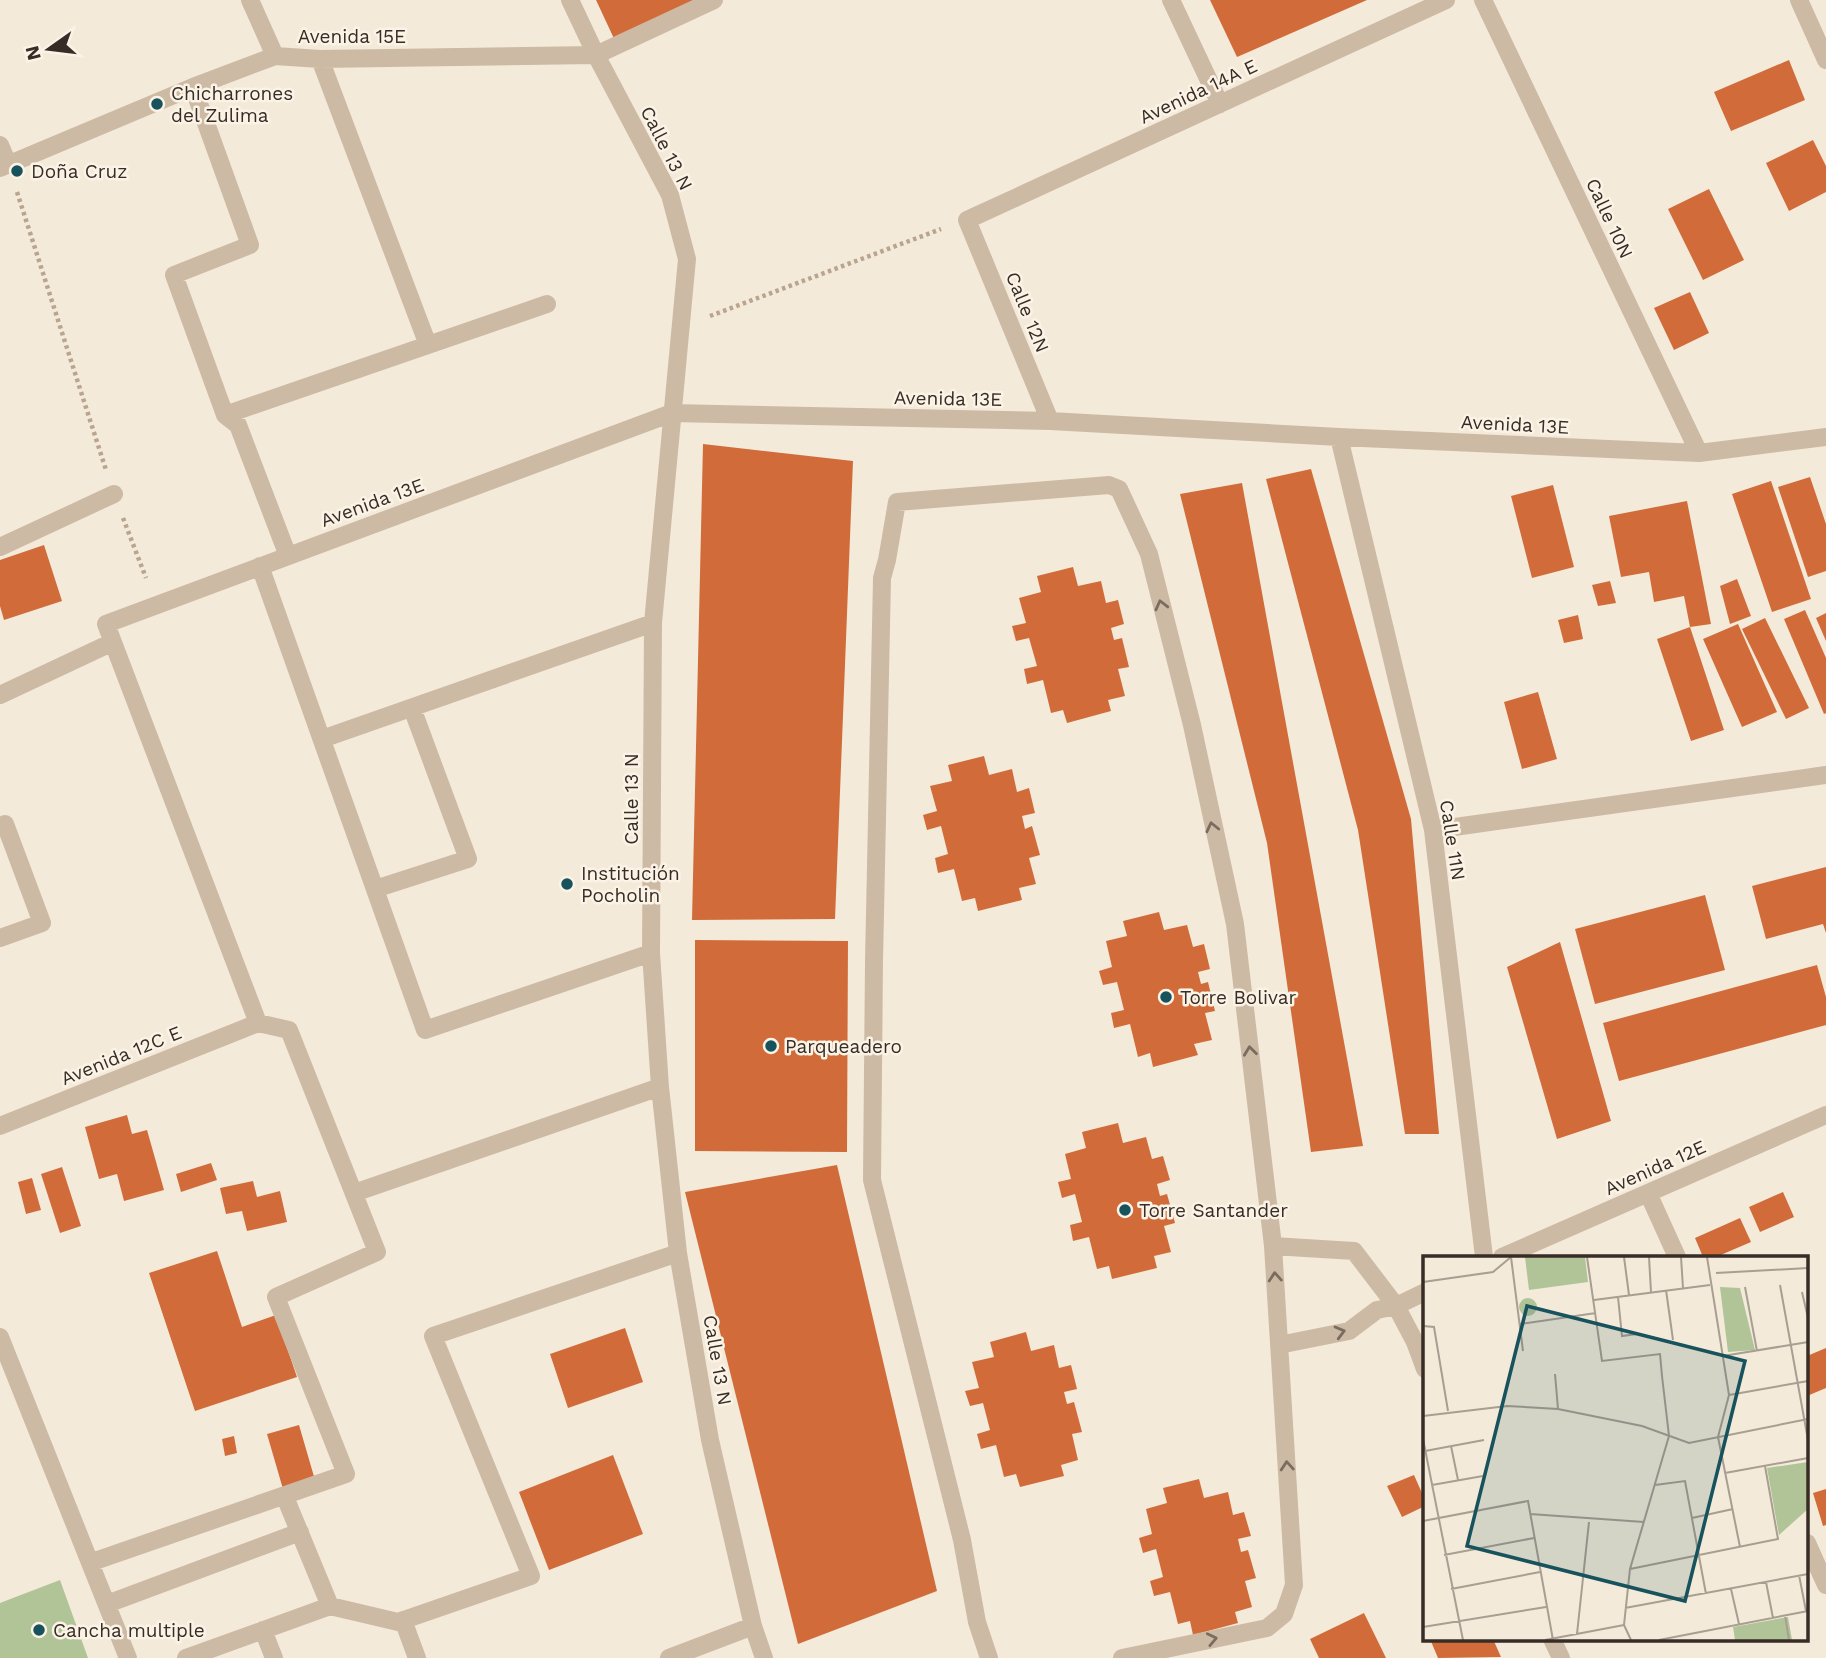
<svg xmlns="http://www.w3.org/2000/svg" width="1826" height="1658" font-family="'Work Sans',sans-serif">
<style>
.green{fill:#b1c498}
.building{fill:#d16c3a}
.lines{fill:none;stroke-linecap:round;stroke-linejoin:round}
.path{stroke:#b9a48e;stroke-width:4.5;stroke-dasharray:3.5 3.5;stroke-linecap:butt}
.minor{stroke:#cdbaa4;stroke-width:18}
.oneway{stroke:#7a6c5f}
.poi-dot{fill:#18525d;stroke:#fbf3e6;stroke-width:2.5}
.labels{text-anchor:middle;stroke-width:5;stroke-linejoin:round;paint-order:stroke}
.street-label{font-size:19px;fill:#372d26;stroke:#fbf3e6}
.poi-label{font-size:19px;fill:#372d26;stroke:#fbf3e6;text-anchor:start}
.inset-road{fill:none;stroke:#a89e91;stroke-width:2}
.view{fill:#18525d;fill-opacity:0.15;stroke:#18525d;stroke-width:3.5}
.inset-edge{fill:none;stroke:#372d26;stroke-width:3.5}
</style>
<rect width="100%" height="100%" fill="#f4ead9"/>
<path class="green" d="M60 1580 88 1658H0V1603Z"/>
<path class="building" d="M596 0H704L617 45Z
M1210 0H1367L1237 57Z
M1789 60 1805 100 1731 131 1714 92Z
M1813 140 1826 166V192L1789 211 1766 163Z
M1709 189 1744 260 1703 280 1668 209Z
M1690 292 1709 333 1674 350 1654 308Z
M703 444 853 461 835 919 692 920Z
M1311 469 1411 819 1439 1134H1405L1358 830 1266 479Z
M1810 477 1826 524V571L1808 577 1778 487Z
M1771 481 1811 599 1772 612 1732 494Z
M1242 483 1363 1146 1311 1152 1267 843 1180 494Z
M1553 485 1574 567 1532 578 1511 496Z
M1687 501 1711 624 1690 627 1724 730 1691 741 1657 639 1690 627 1684 596 1654 602 1649 572 1621 577 1609 516Z
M44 545 62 601 4 620 0 606V560Z
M1073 567 1078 586 1101 581 1106 603 1118 600 1124 624 1111 628 1114 640 1122 638 1129 667 1118 669 1125 696 1108 700 1111 711 1067 723 1063 710 1051 713 1043 680 1027 684 1024 669 1037 666 1029 638 1016 641 1012 626 1026 623 1019 598 1041 592 1037 576Z
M1737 579 1751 616 1730 624 1720 586Z
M1610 581 1616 603 1598 606 1592 585Z
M1805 610 1826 658V713L1824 714 1784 619Z
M1826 613V641L1816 618Z
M1578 615 1583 639 1564 643 1558 620Z
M1765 618 1809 708 1786 719 1742 629Z
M1738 624 1777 712 1742 727 1703 639Z
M1538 692 1557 759 1522 769 1504 702Z
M984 756 989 775 1012 769 1017 792 1029 788 1035 813 1022 816 1025 829 1032 826 1040 855 1029 858 1036 884 1019 888 1022 900 978 911 975 898 962 901 954 869 938 873 935 858 948 854 941 826 927 830 923 815 937 811 930 786 952 781 948 765Z
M1826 867V933L1823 924 1766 939 1752 886Z
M1705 895 1725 970 1595 1004 1575 929Z
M1159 912 1164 930 1187 925 1193 947 1204 944 1210 969 1198 972 1201 984 1208 982 1215 1011 1205 1013 1212 1040 1194 1044 1198 1055 1153 1067 1150 1053 1138 1057 1130 1024 1114 1028 1111 1013 1124 1010 1117 982 1103 985 1099 971 1112 967 1106 941 1127 936 1123 921Z
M695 940 848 941 847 1152 695 1151Z
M1560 942 1611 1121 1557 1139 1507 967Z
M1817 965 1826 997V1025L1619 1081 1603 1023Z
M127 1115 132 1134 147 1130 164 1190 124 1201 117 1174 99 1179 85 1127Z
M1118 1123 1123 1143 1146 1137 1152 1159 1163 1156 1170 1180 1157 1184 1160 1196 1167 1194 1175 1223 1164 1226 1171 1252 1154 1256 1157 1268 1112 1279 1109 1266 1097 1269 1089 1237 1073 1241 1070 1225 1082 1222 1075 1194 1062 1198 1058 1182 1071 1179 1065 1154 1086 1148 1082 1132Z
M211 1163 217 1180 181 1192 176 1174Z
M837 1165 937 1591 798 1644 685 1192Z
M62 1167 81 1226 60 1233 41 1174Z
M32 1178 41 1210 26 1214 18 1182Z
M253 1181 257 1197 280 1191 287 1222 247 1231 242 1211 226 1214 220 1188Z
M1783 1192 1794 1217 1760 1232 1749 1207Z
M1740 1218 1751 1242 1716 1257H1703L1695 1238Z
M217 1251 242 1327 276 1315 297 1377 195 1411 149 1273Z
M625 1328 643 1382 568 1408 550 1354Z
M1026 1332 1031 1351 1054 1345 1059 1368 1071 1365 1077 1389 1064 1392 1067 1404 1074 1402 1082 1432 1072 1434 1078 1460 1061 1465 1064 1476 1020 1487 1016 1474 1004 1477 996 1445 981 1449 977 1434 990 1430 983 1403 970 1406 965 1391 979 1388 972 1362 994 1357 990 1342Z
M1826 1348V1388L1807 1396V1356Z
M299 1425 315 1480 283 1489 267 1434Z
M234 1436 237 1453 225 1456 222 1439Z
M613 1455 643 1534 549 1570 519 1492Z
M1414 1475 1425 1500V1506L1402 1517 1387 1486Z
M1199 1479 1204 1498 1228 1492 1233 1515 1244 1512 1251 1536 1238 1539 1241 1552 1248 1550 1256 1578 1245 1581 1252 1607 1235 1612 1238 1623 1193 1635 1190 1621 1178 1624 1170 1592 1154 1596 1150 1581 1163 1577 1156 1549 1143 1553 1139 1538 1152 1534 1146 1509 1167 1503 1163 1488Z
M1826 1489V1525L1823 1526 1813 1493Z
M1364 1613 1386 1658H1319L1310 1639Z
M1430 1639H1493L1501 1657 1438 1658Z"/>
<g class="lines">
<path class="path" d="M17 192 106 470
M710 316 941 229
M123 518 146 578"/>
<path class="minor" d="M250 0 275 56
M570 0 596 55 670 195 687 259 653 623 651 953 660 1087 678 1253 710 1440 753 1626 764 1658
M1171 0 1220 104
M1483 0 1699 453
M1799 0 1826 60
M320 59 428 345
M193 87 250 245 174 275 225 415 238 425 288 556
M0 145 8 164
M0 168 193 87 275 56 320 59 596 55 714 0
M225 415 547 304
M1050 421 967 220 1446 0
M1339 437 1433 830 1484 1257
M0 547 114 494
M260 566 425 1030 651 953
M0 695 113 642
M322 739 653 623
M1433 830 1826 775
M375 889 468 859 412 708
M0 938 42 923 5 824
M258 1023 106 624 672 413 1050 421 1339 437 1699 453 1826 437
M0 1126 258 1023
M354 1193 660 1087
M1648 1193 1677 1257
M1273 1246 1354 1251 1396 1306 1415 1342 1425 1369
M1502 1257 1826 1115
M0 1337 128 1658
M1279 1345 1349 1331 1377 1310 1396 1306 1425 1292
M285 1497 330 1606
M1807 1543 1826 1585
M92 1562 346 1474 276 1297 377 1252 289 1030 258 1023
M107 1604 300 1532
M403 1620 417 1658
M263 1630 274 1658
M1552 1639 1561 1658
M186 1658 330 1606 398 1622 531 1576 433 1336 678 1253
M669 1658 753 1626
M989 1658 977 1622 962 1540 872 1180 874 962 882 578 887 560 897 502 1109 485 1119 489 1149 554 1192 725 1235 924 1273 1246 1294 1585 1284 1614 1267 1628 1122 1658"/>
</g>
<defs><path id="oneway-chevron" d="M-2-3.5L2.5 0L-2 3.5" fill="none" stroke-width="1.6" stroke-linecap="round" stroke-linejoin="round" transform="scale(1.75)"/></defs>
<g class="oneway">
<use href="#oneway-chevron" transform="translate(1161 605) rotate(-104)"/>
<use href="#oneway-chevron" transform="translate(1212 827) rotate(-103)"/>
<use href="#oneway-chevron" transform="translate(1250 1051) rotate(-97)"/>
<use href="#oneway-chevron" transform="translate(1275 1277) rotate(-94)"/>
<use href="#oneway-chevron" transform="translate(1340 1332) rotate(-15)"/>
<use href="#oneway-chevron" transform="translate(1287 1466) rotate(-94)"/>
<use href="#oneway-chevron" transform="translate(1212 1639) rotate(-12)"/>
</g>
<g class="poi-dot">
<circle cx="157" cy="104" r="7"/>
<circle cx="17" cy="171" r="7"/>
<circle cx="567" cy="884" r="7"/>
<circle cx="1166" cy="997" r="7"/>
<circle cx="771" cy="1046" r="7"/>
<circle cx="1125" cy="1210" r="7"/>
<circle cx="39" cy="1630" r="7"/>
</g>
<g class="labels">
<g class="street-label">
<text x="352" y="43">Avenida 15E</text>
<text transform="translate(1198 91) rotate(-25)" y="7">Avenida 14A E</text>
<text transform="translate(667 148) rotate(63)" y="7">Calle 13 N</text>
<text transform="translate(1610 218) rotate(65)" y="7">Calle 10N</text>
<text transform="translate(1028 312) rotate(68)" y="7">Calle 12N</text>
<text transform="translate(948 398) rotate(1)" y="7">Avenida 13E</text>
<text transform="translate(1515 424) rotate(3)" y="7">Avenida 13E</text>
<text transform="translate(372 502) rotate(-20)" y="7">Avenida 13E</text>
<text transform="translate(631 799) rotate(-90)" y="7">Calle 13 N</text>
<text transform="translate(1453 840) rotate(81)" y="7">Calle 11N</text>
<text transform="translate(121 1055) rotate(-22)" y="7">Avenida 12C E</text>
<text transform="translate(1655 1167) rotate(-24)" y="7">Avenida 12E</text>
<text transform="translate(718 1360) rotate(80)" y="7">Calle 13 N</text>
</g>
<g class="poi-label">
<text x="171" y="100">Chicharrones<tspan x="171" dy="22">del Zulima</tspan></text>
<text x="31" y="178">Doña Cruz</text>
<text x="581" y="880">Institución<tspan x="581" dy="22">Pocholin</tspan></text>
<text x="1180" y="1004">Torre Bolivar</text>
<text x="785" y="1053">Parqueadero</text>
<text x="1139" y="1217">Torre Santander</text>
<text x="53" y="1637">Cancha multiple</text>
</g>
</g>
<g transform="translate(1423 1256)">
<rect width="385" height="385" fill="#f4ead9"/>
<path d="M102 1H162L165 26 106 34ZM297 31 317 32 332 94 305 96ZM96 51a9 9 0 1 1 18 0a9 9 0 1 1-18 0ZM385 206V253L356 279 344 212ZM365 361 369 384H312L310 371Z" fill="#b1c498"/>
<path class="inset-road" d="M88 1 100 95M164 1 179 105 237 98 239 120 246 180 207 313 201 369 208 384M201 1 206 39M226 1 228 36M258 1 260 32M284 1 306 139 295 181 317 291M293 17 385 12M0 26 70 16 88 1M357 29 385 184M322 31 334 95M243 34 250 84M379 36 385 62M195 41 199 80 214 78M171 44 287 29M97 68 173 57M0 70 11 71 25 155M300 100 385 86M132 118 135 153M306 139 385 125M0 160 84 150 135 153 219 170 266 187 385 163M0 183 40 384M28 190 35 224M2 195 61 184M302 217 385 202M9 229 60 220M232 229 262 225 283 338M107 258 221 266M269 262 310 253M0 265 105 245 130 384M21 299 111 282M207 313 355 283 342 210M376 319 383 355M343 326 350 362M28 333 117 316M308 333 316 368M202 352 385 318M362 359 366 384M0 371 123 351M154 378 166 266M122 384 201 369M236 384 385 355"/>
<path class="view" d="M104 50 322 105 262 345 44 290Z"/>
<rect width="385" height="385" class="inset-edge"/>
</g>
<g transform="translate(49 49) rotate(256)" stroke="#fbf3e6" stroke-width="5" paint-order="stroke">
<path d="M0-5L12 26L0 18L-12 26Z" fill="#372d26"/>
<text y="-10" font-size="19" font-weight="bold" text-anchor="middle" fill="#372d26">N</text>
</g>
</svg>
